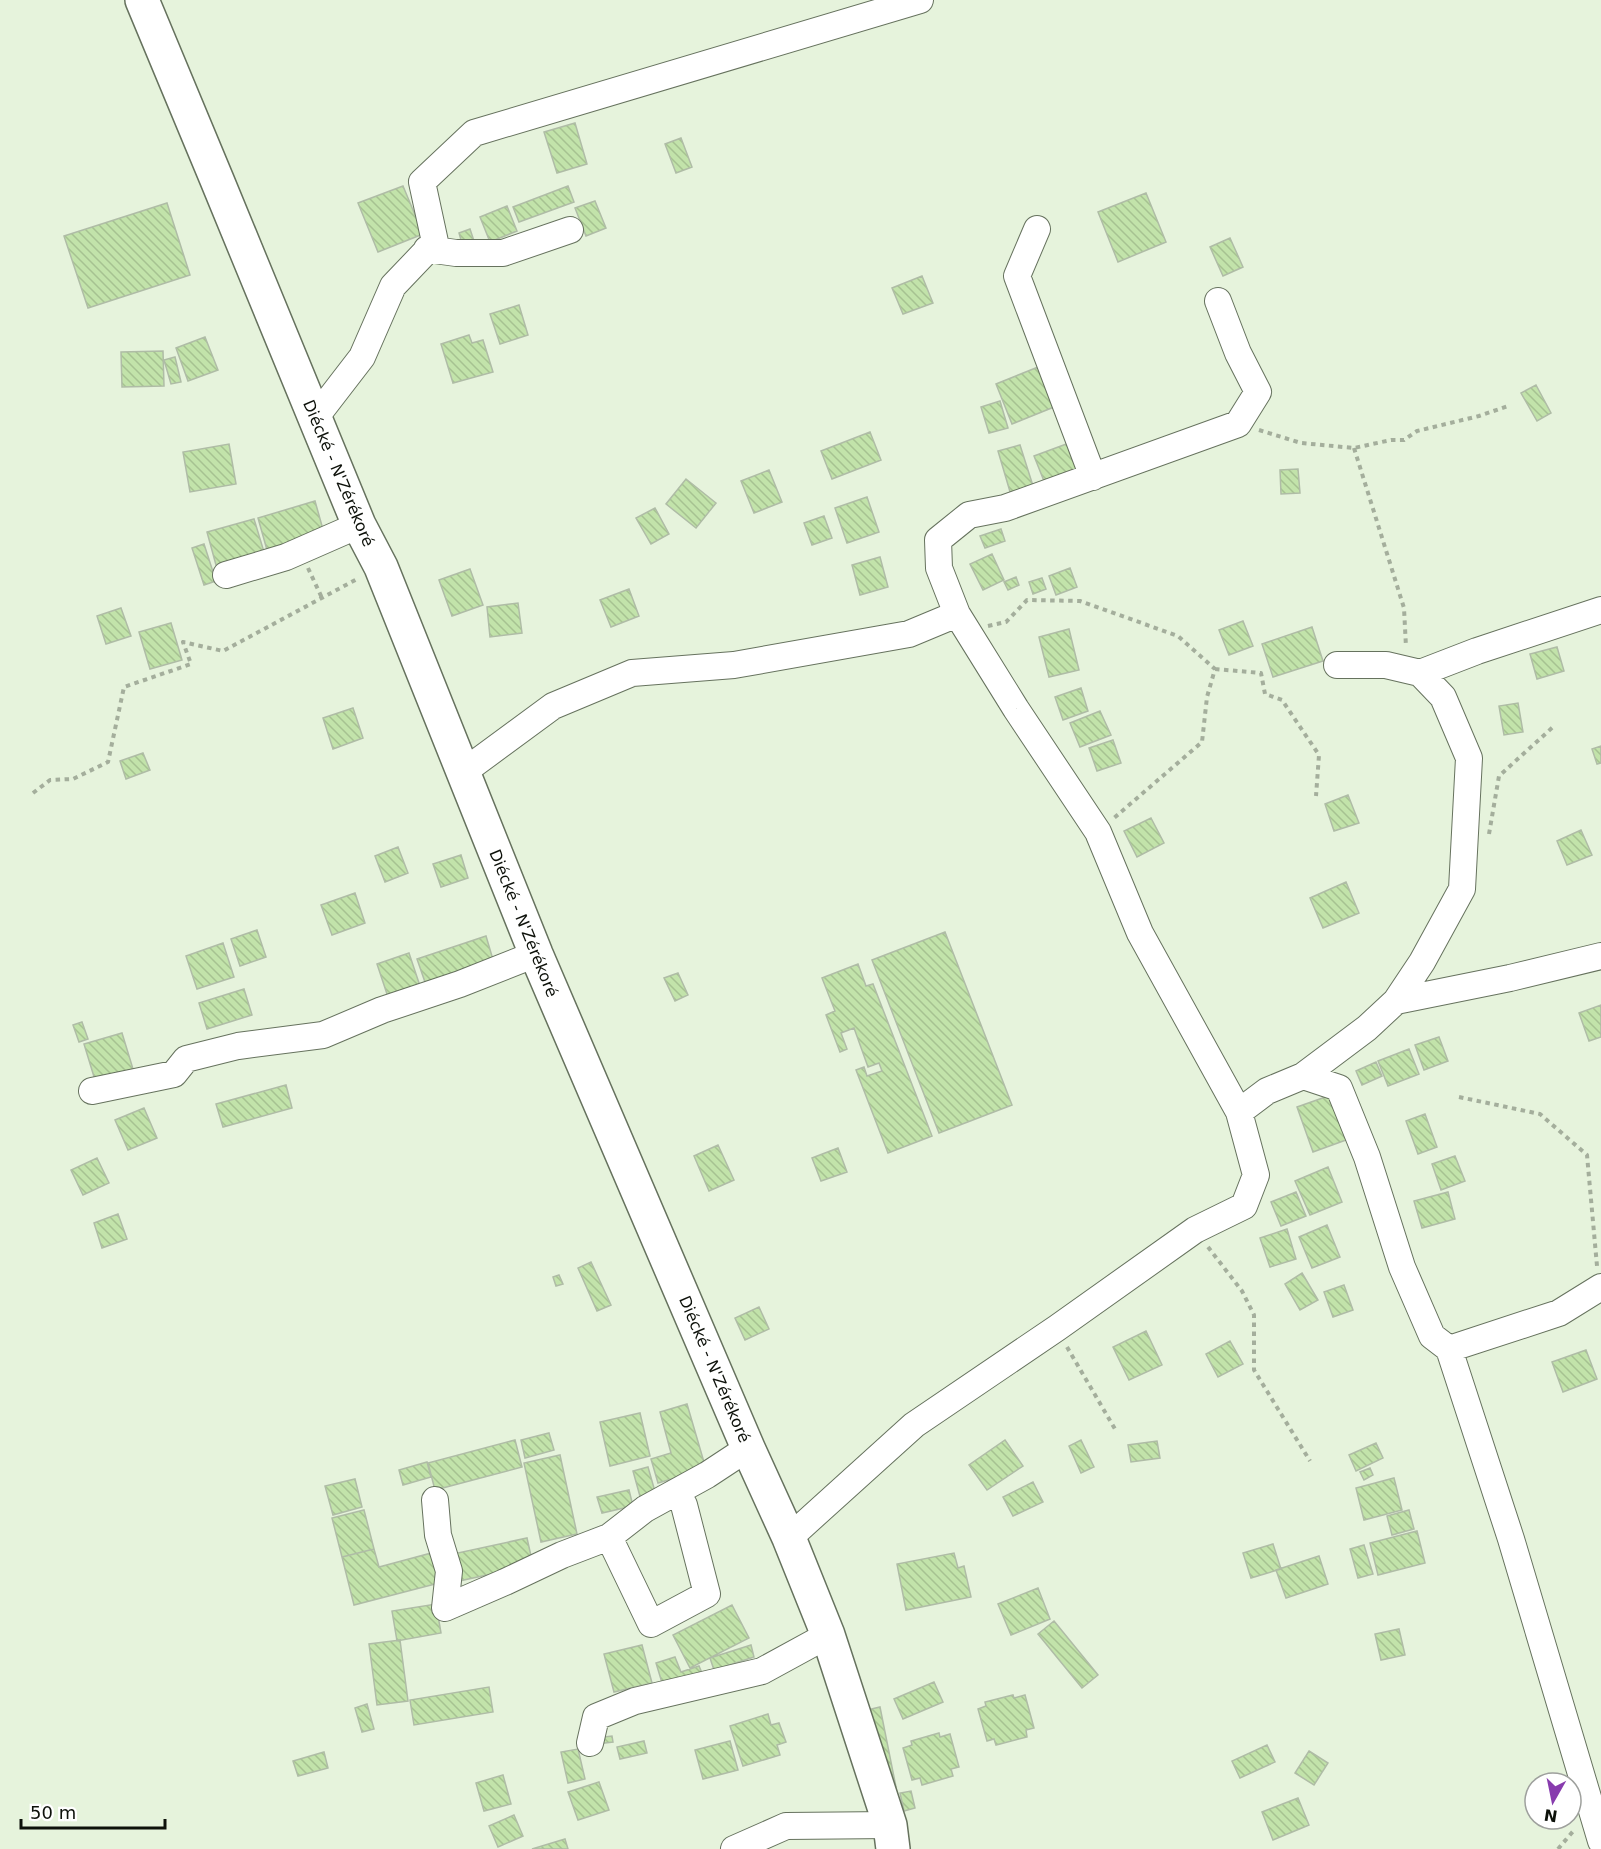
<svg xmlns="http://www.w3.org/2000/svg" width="1601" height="1849" font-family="'DejaVu Sans',sans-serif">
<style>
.building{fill:url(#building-back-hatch);stroke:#afbca6;stroke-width:1.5}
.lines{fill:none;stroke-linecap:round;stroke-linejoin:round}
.minor-casing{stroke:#66725e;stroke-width:28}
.highway-casing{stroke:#66725e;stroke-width:36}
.path{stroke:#a4ae9c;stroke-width:4;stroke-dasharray:4.5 4.5;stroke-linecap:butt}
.minor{stroke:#fff;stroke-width:26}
.highway{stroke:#fff;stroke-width:33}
.labels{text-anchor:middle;stroke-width:6;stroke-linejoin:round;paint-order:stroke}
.street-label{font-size:16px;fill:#0d110a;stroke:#fff}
</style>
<defs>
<pattern id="building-back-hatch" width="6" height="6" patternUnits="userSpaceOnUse" patternTransform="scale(1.5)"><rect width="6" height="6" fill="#c2e3aa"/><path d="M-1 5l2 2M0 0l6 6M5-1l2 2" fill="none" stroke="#a6c291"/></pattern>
</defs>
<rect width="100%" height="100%" fill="#e6f3dc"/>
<path class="building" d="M575 123 587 164 557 173 544 132Z
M681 138 692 167 676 173 665 144Z
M403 186 423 234 378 252 358 203Z
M568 186 574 202 519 222 513 207Z
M1146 193 1166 242 1118 262 1098 212Z
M595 201 606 228 586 236 575 208Z
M167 203 190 275 88 308 64 236Z
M507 206 517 231 490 242 480 217Z
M470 229 475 244 463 247 459 233Z
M1230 238 1243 267 1223 276 1210 247Z
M922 276 933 303 903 314 892 288Z
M519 305 528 335 500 344 490 314Z
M469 335 472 343 483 340 493 372 453 383 441 344Z
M205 337 218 370 188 381 176 348Z
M163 351 164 386 122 387 121 352Z
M175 357 181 382 171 384 164 360Z
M1038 367 1054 407 1012 424 996 384Z
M1536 385 1551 413 1537 421 1521 393Z
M1000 401 1008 428 989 433 981 407Z
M870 432 881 460 832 479 821 451Z
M1069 443 1078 468 1044 481 1034 456Z
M229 444 236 484 190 492 183 452Z
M1020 445 1034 489 1011 495 998 451Z
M1298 469 1300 493 1281 494 1280 470Z
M769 470 782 502 754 513 741 481Z
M686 479 716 503 696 528 666 504Z
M867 497 879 532 847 543 835 508Z
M315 501 324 533 267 550 258 518Z
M655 508 669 534 651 544 636 518Z
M824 516 832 538 812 545 804 523Z
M254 519 264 552 216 565 207 532Z
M1001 529 1005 541 985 548 980 536Z
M204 544 216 581 204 585 192 548Z
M992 554 1004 580 983 590 970 564Z
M880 557 888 587 860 595 852 565Z
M1070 568 1077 587 1056 595 1049 576Z
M470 569 483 605 452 616 439 580Z
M1016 577 1019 585 1008 590 1004 582Z
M1042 578 1046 589 1033 594 1029 582Z
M629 589 639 616 611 627 600 600Z
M518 603 522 633 490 637 487 607Z
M121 608 131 636 106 644 97 616Z
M1243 621 1253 646 1229 655 1219 630Z
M171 623 182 660 150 669 139 632Z
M1312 627 1323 661 1273 677 1262 644Z
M1069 629 1079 670 1049 677 1039 637Z
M1557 647 1564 671 1537 679 1530 654Z
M1081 688 1088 711 1063 720 1055 697Z
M1518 703 1523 732 1504 735 1499 706Z
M353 708 363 738 333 749 323 718Z
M1100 711 1111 735 1080 747 1070 723Z
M1113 740 1121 763 1097 771 1089 748Z
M1601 746V763L1597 764 1592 749Z
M143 753 150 770 126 779 120 761Z
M1348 795 1359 823 1334 831 1325 804Z
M1151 818 1164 843 1137 857 1124 831Z
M1581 830 1592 855 1567 865 1557 841Z
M398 847 408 873 385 882 375 856Z
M461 855 468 878 441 887 433 864Z
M1346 882 1359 913 1323 928 1310 898Z
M355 893 365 923 332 935 321 905Z
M257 930 266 957 240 966 231 939Z
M945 932 1012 1105 939 1133 872 960Z
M486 936 494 963 426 985 417 959Z
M223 943 234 977 197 989 186 956Z
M409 953 421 989 389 1000 377 964Z
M858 964 866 986 873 984 932 1136 888 1153 856 1070 864 1067 867 1076 882 1071 879 1063 868 1067 854 1028 841 1033 847 1049 840 1052 826 1015 835 1011 822 978Z
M678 973 688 995 675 1001 664 978Z
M244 989 252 1015 207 1029 199 1003Z
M1601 1005V1037L1589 1041 1579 1013Z
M82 1022 88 1039 79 1042 73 1025Z
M122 1033 133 1069 95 1080 84 1044Z
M1439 1037 1448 1061 1424 1070 1415 1045Z
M1409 1049 1419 1074 1388 1086 1378 1061Z
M1376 1062 1382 1076 1362 1085 1356 1071Z
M286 1085 292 1108 223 1127 216 1104Z
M1331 1095 1346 1140 1313 1152 1297 1107Z
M144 1108 157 1138 128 1150 115 1120Z
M1425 1114 1437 1147 1418 1154 1406 1121Z
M718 1145 734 1180 709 1191 694 1156Z
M838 1148 847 1172 821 1181 812 1158Z
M1455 1156 1465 1181 1441 1190 1432 1164Z
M97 1158 109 1183 83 1195 71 1170Z
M1328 1167 1342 1202 1310 1215 1295 1181Z
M1296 1192 1306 1216 1281 1226 1271 1202Z
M1448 1192 1455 1219 1422 1228 1414 1201Z
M118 1214 127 1239 102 1248 94 1223Z
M1327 1225 1340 1257 1312 1268 1299 1237Z
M1287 1229 1296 1259 1270 1267 1260 1238Z
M591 1262 611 1305 597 1311 578 1268Z
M1302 1273 1318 1300 1300 1310 1285 1284Z
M559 1275 563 1284 556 1286 553 1277Z
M1344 1285 1353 1310 1333 1317 1324 1292Z
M759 1307 769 1329 745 1340 735 1318Z
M1146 1331 1162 1365 1129 1380 1113 1347Z
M1230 1341 1243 1364 1218 1377 1206 1354Z
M1586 1350 1597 1379 1563 1392 1552 1362Z
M687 1404 706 1469 658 1483 651 1459 671 1453 660 1412Z
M640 1413 650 1456 610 1466 600 1422Z
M549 1433 554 1450 525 1458 521 1440Z
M515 1440 522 1467 435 1490 428 1463Z
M1005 1440 1023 1466 987 1490 969 1465Z
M1081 1440 1094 1467 1081 1473 1069 1446Z
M1157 1441 1160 1458 1131 1462 1128 1445Z
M1376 1443 1383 1458 1356 1471 1349 1455Z
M560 1455 577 1534 541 1542 524 1463Z
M427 1462 431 1477 403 1485 399 1470Z
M648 1467 656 1495 641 1500 633 1471Z
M1370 1468 1373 1475 1364 1480 1360 1472Z
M1394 1478 1402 1510 1364 1520 1356 1488Z
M355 1479 362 1507 333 1515 325 1486Z
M1033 1482 1043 1502 1013 1516 1003 1497Z
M629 1490 633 1506 602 1513 597 1497Z
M364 1510 374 1549 342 1557 332 1518Z
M1409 1510 1414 1529 1392 1535 1387 1516Z
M1417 1531 1425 1563 1378 1575 1370 1543Z
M527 1538 533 1565 459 1581 453 1554Z
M1273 1544 1281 1569 1251 1578 1243 1553Z
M1364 1545 1373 1574 1358 1578 1350 1549Z
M374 1549 379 1567 435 1552 443 1582 354 1605 342 1557Z
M954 1553 958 1568 964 1566 971 1597 906 1610 897 1564Z
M1319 1556 1328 1584 1286 1598 1276 1570Z
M1038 1588 1050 1619 1011 1635 998 1604Z
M436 1604 441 1633 397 1641 392 1611Z
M732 1605 749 1638 690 1668 673 1635Z
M1054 1621 1098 1675 1082 1688 1038 1634Z
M1399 1629 1405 1655 1381 1660 1375 1634Z
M400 1640 408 1701 377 1705 369 1644Z
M642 1645 652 1683 614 1692 604 1654Z
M751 1645 754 1657 714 1670 710 1658Z
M675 1657 681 1672 699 1666 702 1673 663 1686 656 1663Z
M934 1682 943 1702 903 1719 894 1699Z
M489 1687 493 1712 414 1725 410 1700Z
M1013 1695 1014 1698 1025 1695 1034 1728 1026 1730 1027 1737 996 1745 994 1739 987 1741 978 1709 986 1706 985 1702Z
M367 1704 374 1729 362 1732 355 1708Z
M880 1707 896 1787 884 1790 867 1710Z
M768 1714 771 1725 779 1723 786 1742 777 1745 780 1755 743 1766 730 1726Z
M939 1733 940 1737 950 1734 959 1767 951 1769 953 1776 922 1785 920 1778 912 1780 903 1748 912 1745 911 1741Z
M612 1736 613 1742 597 1744 596 1738Z
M644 1741 647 1753 620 1759 617 1747Z
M730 1741 738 1770 703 1779 695 1750Z
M1267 1745 1275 1762 1240 1778 1232 1761Z
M578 1749 585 1779 568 1783 561 1752Z
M1309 1751 1328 1763 1314 1785 1295 1773Z
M324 1752 328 1768 298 1776 293 1761Z
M503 1775 511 1804 484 1811 476 1783Z
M599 1782 609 1810 578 1820 568 1792Z
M911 1791 915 1808 904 1811 900 1793Z
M1298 1798 1309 1825 1273 1840 1262 1812Z
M514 1815 523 1836 498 1847 489 1826Z
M565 1839 568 1849H532Z"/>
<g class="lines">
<defs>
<path id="minor" d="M1037 229 1017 276 1093 477
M427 249 456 253H503L570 230
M315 418 362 357 393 286 435 242 422 182 474 133 920 0
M226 575 286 557 359 525
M957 614 939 568 938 540 969 515 1005 508 1238 424 1258 392 1238 353 1218 301
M1337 665H1386L1420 673
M462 773 553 706 632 673 734 665 909 634 957 614 1016 709 1098 832 1140 933 1239 1112
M1396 1001 1510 978 1601 956
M1303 1076 1367 1028 1396 1001 1422 962 1462 889 1469 758 1443 697 1420 673 1477 651 1601 610
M92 1091 174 1074 186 1059 238 1046 323 1035 382 1010 460 984 536 954
M1449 1349 1511 1539 1601 1841
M435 1500 438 1535 449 1571 445 1608 505 1582 562 1555 609 1537 645 1509 707 1475 748 1448
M609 1537 651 1624 707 1594 684 1505
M789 1538 914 1425 1057 1328 1195 1230 1244 1206 1256 1175 1239 1112 1267 1091 1303 1076 1339 1088 1367 1157 1402 1267 1432 1336 1449 1349 1559 1313 1601 1287
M590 1743 596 1717 635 1701 762 1671 828 1635
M734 1849 786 1826 890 1825"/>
<path id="highway" d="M142 0 217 180 359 525 381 567 536 954 748 1448 789 1538 828 1635 890 1825 893 1849"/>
</defs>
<use href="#minor" class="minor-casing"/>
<use href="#highway" class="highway-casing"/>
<path class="path" d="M1259 430 1301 443 1354 448 1391 440H1404L1417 431 1479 416 1508 406
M1354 448 1404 608 1406 647
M308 568 322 598
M988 626 1006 622 1027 600 1080 601 1178 636 1215 669 1207 697 1202 742 1114 818
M1215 669 1261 673 1265 694 1282 700 1319 755 1316 796
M33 793 50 780 73 779 108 762 124 687 191 664 183 642 223 651 359 578
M1489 834 1499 776 1553 727
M1459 1097 1540 1114 1587 1155 1597 1266
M1208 1247 1242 1291 1254 1315V1370L1310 1461
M1067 1347 1115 1429
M1558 1849 1575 1829"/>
<use href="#minor" class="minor"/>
<use href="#highway" class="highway"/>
</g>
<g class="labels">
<g class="street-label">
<text transform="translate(339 473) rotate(67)" y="6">Diécké - N'Zérékoré</text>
<text transform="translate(524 923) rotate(68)" y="6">Diécké - N'Zérékoré</text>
<text transform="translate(715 1369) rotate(67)" y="6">Diécké - N'Zérékoré</text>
</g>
</g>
<g transform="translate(1553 1801) rotate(189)"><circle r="28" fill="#ffffff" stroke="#9ea09d" stroke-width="1.5"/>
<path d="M0-4.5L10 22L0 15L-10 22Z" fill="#883cae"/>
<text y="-9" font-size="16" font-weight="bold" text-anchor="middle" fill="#0d110a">N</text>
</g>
<path d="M21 1819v9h144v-9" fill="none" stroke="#0d110a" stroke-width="3"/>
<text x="30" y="1819" font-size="18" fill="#0d110a" stroke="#ffffff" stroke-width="4.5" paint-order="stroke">50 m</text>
</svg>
